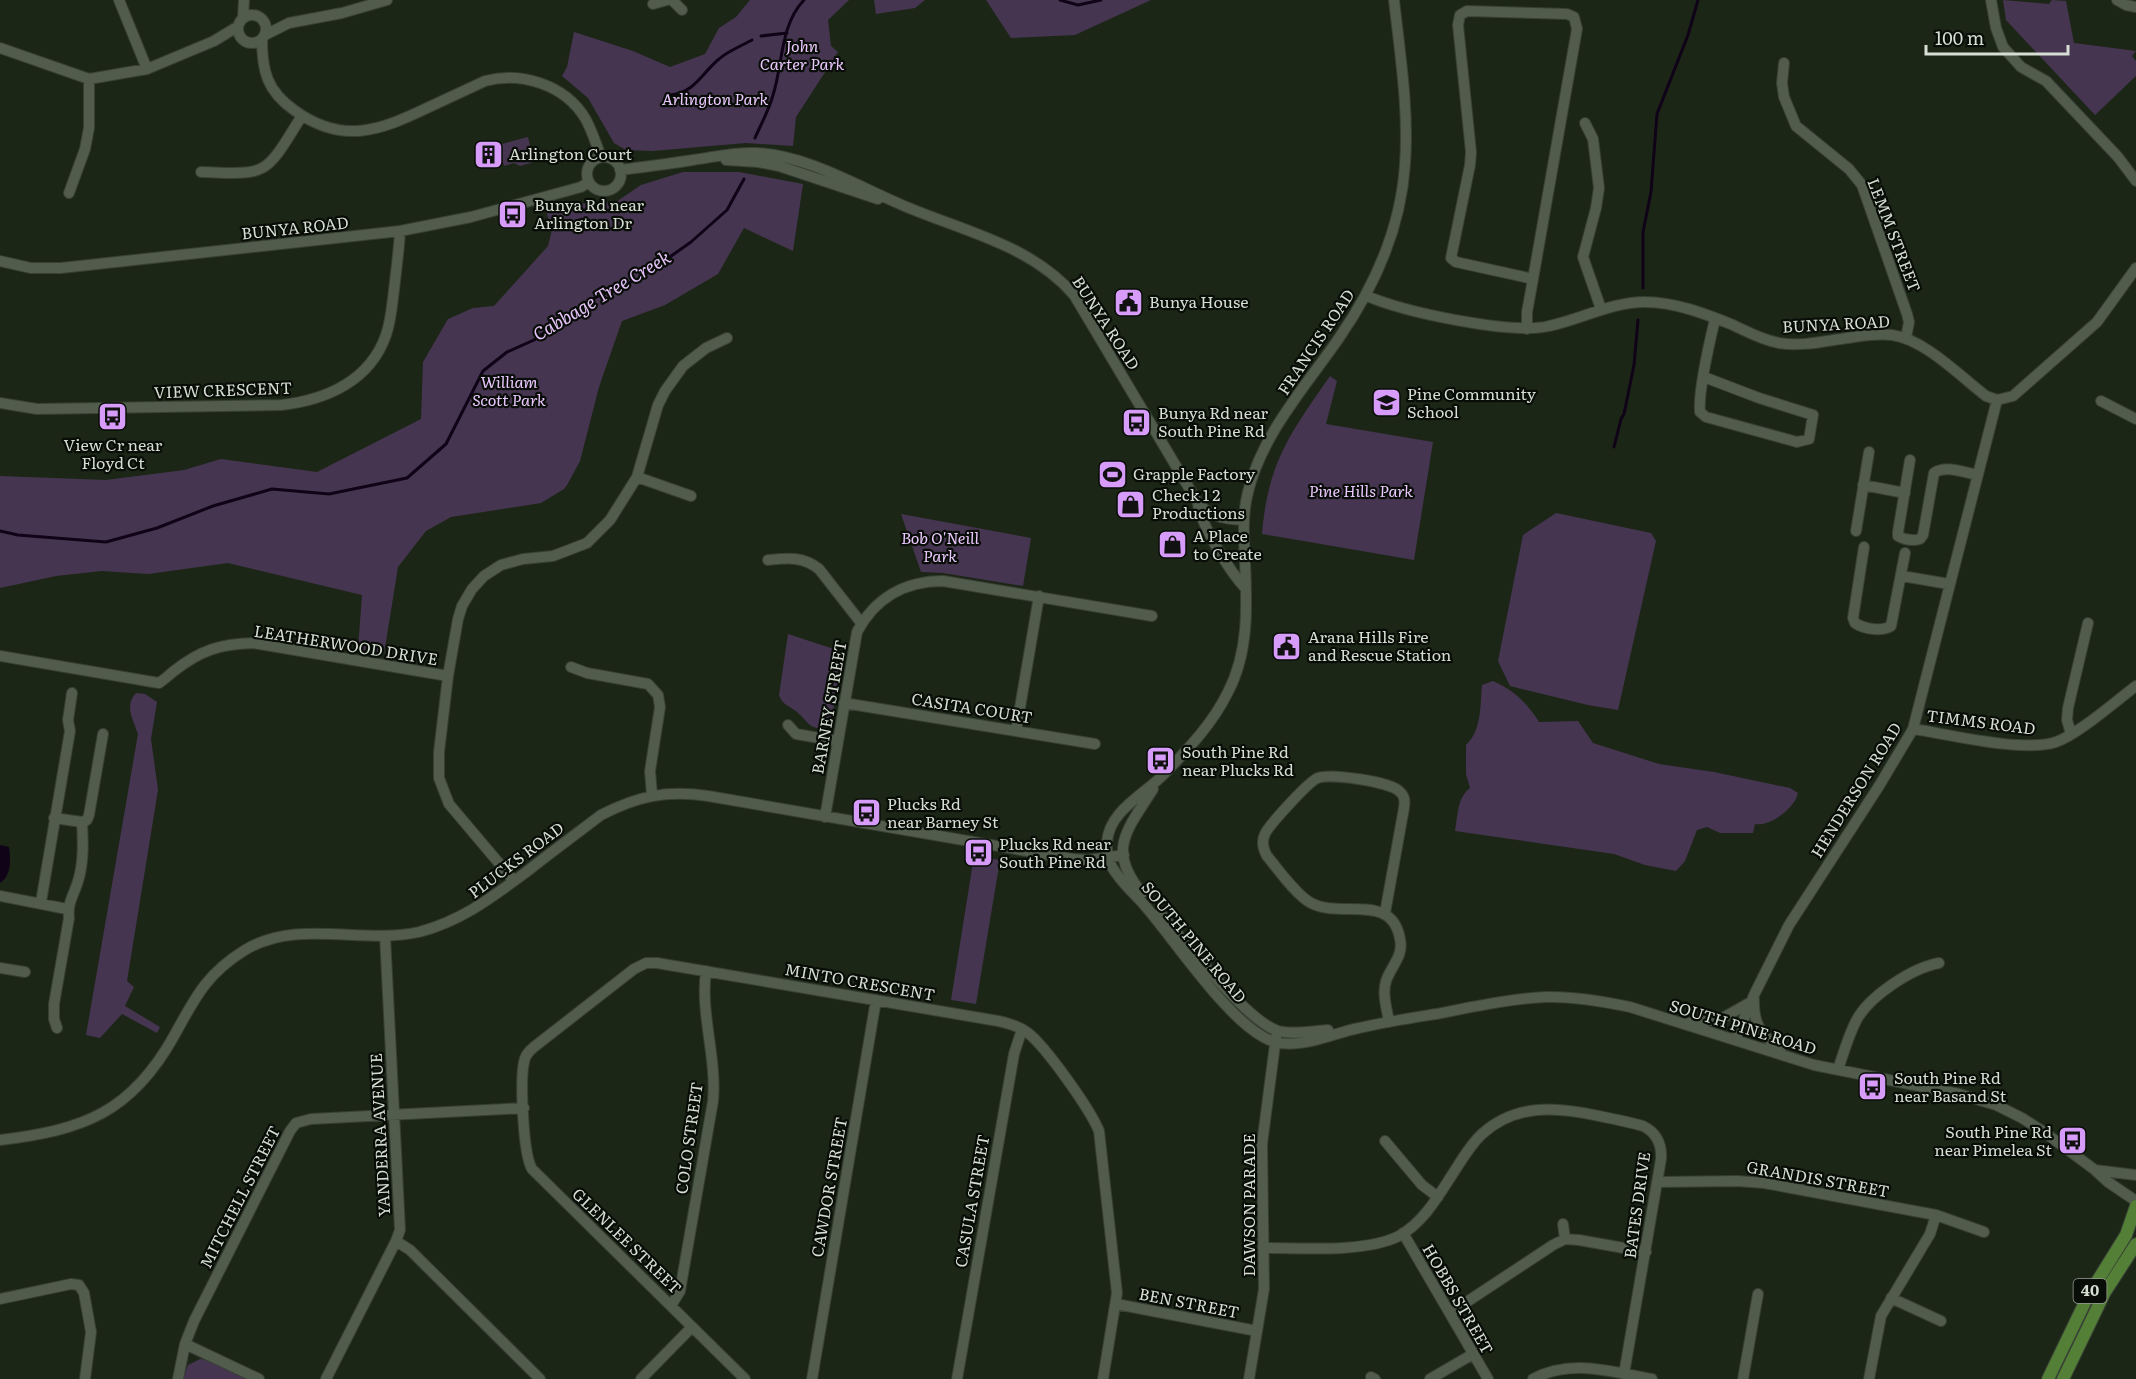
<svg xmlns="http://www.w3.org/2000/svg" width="2136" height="1379" font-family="Literata,serif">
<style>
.green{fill:#463550}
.water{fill:#100318}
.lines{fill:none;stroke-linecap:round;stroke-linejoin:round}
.stream{stroke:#100318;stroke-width:3}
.minor-casing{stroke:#384035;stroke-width:12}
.major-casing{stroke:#384035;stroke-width:14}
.minor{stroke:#515c4c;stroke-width:10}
.major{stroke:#537f36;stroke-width:12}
.labels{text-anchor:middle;stroke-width:4.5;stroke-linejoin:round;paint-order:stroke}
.shield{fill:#090d07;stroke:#989f96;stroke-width:1.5}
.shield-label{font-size:15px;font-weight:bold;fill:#d6ddd3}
.park-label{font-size:16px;font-style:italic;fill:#ebc8ff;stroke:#090d07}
.poi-label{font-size:16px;fill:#d6ddd3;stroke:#090d07;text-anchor:start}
.street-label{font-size:16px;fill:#d6ddd3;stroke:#090d07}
.water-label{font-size:18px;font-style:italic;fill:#e6c3fa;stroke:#090d07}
</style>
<rect width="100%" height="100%" fill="#1c2617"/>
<path class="green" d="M750 0H849L828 20 831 46 838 52 796 117 793 146 746 143 652 151 626 150 614 143 588 98 562 76 567 67 574 32 633 51 670 67 705 54 719 28 736 17Z
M874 0H925L915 8 876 14Z
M986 0H1151L1075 35 1011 38Z
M2003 0 2049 4 2052 0 2066 1 2074 43 2136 51 2132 56 2136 61V76L2095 115 2006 20Z
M528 137 534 162 520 166 514 163 504 166 498 145Z
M683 172H739L803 184 793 251 744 228 718 274 665 305 622 321 599 387 580 461 567 485 564 489 541 503 451 517 426 531 398 567 384 654 358 649 362 595 228 563 148 574 102 571 56 576 0 588V476L106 480 184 470 221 459 317 472 421 419 423 362 448 319 473 308 494 306 548 246 552 230 546 211 568 204 616 202 641 185Z
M1330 376 1337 381 1326 424 1433 442 1414 560 1262 534C1268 462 1290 434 1330 376Z
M1556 513 1651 533 1656 541 1618 710 1588 705 1510 686 1498 661 1523 535Z
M901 514 1031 538 1023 586 943 573 921 572Z
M788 634 843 652 831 723 827 728C808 730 809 722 797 712 790 706 782 705 779 695Z
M1493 681C1515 691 1526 702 1539 722L1578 721 1593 743 1659 764 1714 772 1790 788 1798 793C1795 808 1770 827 1755 824L1753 833H1720L1707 827 1697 830 1685 861 1676 871 1645 865 1614 854 1455 831C1458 815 1457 798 1470 788L1466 774V745C1482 730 1480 706 1482 685Z
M136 693 145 694 157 702 151 739 158 790 127 981 134 987 125 1006 160 1027 157 1033 122 1014 100 1038 86 1035 138 734C133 719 124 706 136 693Z
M974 856 1000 860 976 1004 951 1000Z
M200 1359 207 1360 246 1379H183L188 1365Z"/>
<path class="water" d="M0 845 9 847C11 860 11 876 0 883Z"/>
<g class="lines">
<path class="stream" d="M1060 0 1078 5 1101 0
M761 36 787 33
M671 95C695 92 701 74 719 59 728 51 741 46 752 40
M755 138C761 124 769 110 773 95 783 64 780 25 804 0
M1643 288V232L1651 192 1657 114 1688 35 1698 0
M1614 447 1621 419 1624 414 1634 365 1638 320
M0 531 18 535 106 542 157 528 213 506 272 489 329 494 407 478 446 444 483 371 507 352 534 340 590 300 640 278 691 242 727 210 744 179"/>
<defs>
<path id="minor" d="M119 0 147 69
M672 0 682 10
M1394 0C1400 54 1409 110 1405 164 1401 227 1375 286 1339 338 1306 386 1262 434 1248 492 1242 515 1244 538 1245 562 1247 606 1249 652 1228 692 1213 723 1189 748 1166 772 1146 794 1109 810 1107 842 1106 850 1108 858 1111 865 1119 881 1135 894 1146 907 1175 940 1234 1031 1275 1042 1302 1049 1333 1033 1359 1028 1385 1022 1411 1018 1436 1014 1472 1007 1508 999 1545 997 1574 996 1602 1001 1630 1007L1814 1065 1959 1094 1996 1105 2022 1118 2044 1132 2095 1170 2108 1182 2136 1201
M1991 0 1996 28 2003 47 2021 67 2046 81 2118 157 2136 181
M2117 0 2126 5 2136 7
M653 4 667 0
M238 29a14 14 0 1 1 28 0a14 14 0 1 1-28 0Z
M243 17 244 0
M265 35 289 23 342 13 387 0
M262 39C262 71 267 91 294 110 342 145 379 131 427 108 446 99 466 90 485 81 521 71 565 85 585 118 592 130 596 144 601 157
M0 48 89 79 147 69 214 41 237 27
M1784 63 1782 83 1784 97 1796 126 1849 169 1862 185 1907 314 1909 322 1906 338
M1585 123 1593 139 1599 188 1596 208 1583 257 1601 309
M587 174a17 17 0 1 1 34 0a17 17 0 1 1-34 0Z
M726 160 758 162 779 166 878 199
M620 170C644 167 668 164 693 160 715 157 733 152 756 153 806 155 857 186 902 205 962 231 1030 244 1074 295L1198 503C1210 517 1225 519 1243 520
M201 172C218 172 248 176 262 168 277 161 292 130 302 116
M69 193 85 149 89 128V79
M0 261 31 268H61L400 231 471 217 581 187 589 182
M1367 296C1404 312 1511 335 1549 326 1582 319 1611 302 1645 302 1675 302 1706 314 1733 325 1748 332 1762 340 1779 343 1801 347 1825 341 1847 338 1862 336 1877 333 1892 335 1924 339 1960 376 1986 396L1997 400 2013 396 2097 322 2136 268
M1527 329V312L1533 279 1577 29 1574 17 1567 14 1467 11 1460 15 1458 25 1471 152 1470 165 1451 258 1456 262 1533 279
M1704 377 1759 398 1813 415 1809 439 1797 442 1706 417 1700 412C1698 392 1710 340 1715 319
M2101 401 2136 419
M0 403 37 409 281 405C326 400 370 381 386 335 391 321 392 305 394 290 396 271 399 251 400 231
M1910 460 1898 532V536C1905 540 1913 541 1920 539L1923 535 1934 473C1945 465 1964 472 1977 475
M637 477 691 496
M1863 485 1905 493
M1198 504C1202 527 1230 572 1246 589
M1856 531 1869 452
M1864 547 1853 618 1855 623C1864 629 1882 632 1891 626L1905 553
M768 560C787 558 803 556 819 569L862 624
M1902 576 1949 584
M0 656 159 683C165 679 169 675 174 671 201 650 220 644 253 643L448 676
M571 667 587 673 648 684 658 695 660 707 650 771 652 795
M844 703 1095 744
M788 725 796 734 837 741
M1913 729C1948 734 2023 753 2056 742 2077 735 2116 701 2136 686
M1016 731 1039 596
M2071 734 2067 720 2068 708 2088 623
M825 817 857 632C875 598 905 581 943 581L1152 616
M54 818 82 822
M82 822 87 820 89 815 103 734
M514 881 449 804 439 778V752L448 676 458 619 462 606 472 589 484 576 501 565 523 559 553 556 587 543 610 520 637 477 658 405 665 391 683 366 706 348 727 338
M1142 893C1105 849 1129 828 1153 789
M0 896 67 909
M41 902 70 731 68 720 72 693
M1160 913C1183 940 1247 1021 1278 1031 1294 1035 1312 1031 1328 1030
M1385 913 1404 808C1405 801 1405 796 1399 791 1390 782 1331 773 1318 778 1310 780 1268 826 1265 834 1261 842 1263 849 1267 856 1278 869 1296 895 1311 903 1341 919 1392 892 1400 939 1404 956 1391 966 1386 981 1382 995 1387 1009 1389 1022
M0 968 25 972
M1754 1000C1753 1029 1765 1035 1783 1055
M1689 1023 1719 1020 1751 1002
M57 1028 54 1019V1004L69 918C67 903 74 895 78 881 84 862 83 842 82 822
M1735 1040 1755 993 1789 925 1879 786 1913 729 1997 400
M1838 1070C1843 1054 1848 1037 1856 1021 1869 996 1912 968 1939 963
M0 1140C83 1130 131 1113 174 1036 195 998 206 974 245 950 298 918 362 945 419 932 461 921 491 898 525 873 550 853 576 834 601 815 638 796 666 790 708 796L1073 859 1089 860 1124 855
M1385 1141 1422 1185 1438 1197
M2095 1170 2136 1175
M1658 1182 1737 1181 1764 1183 1936 1215 1984 1232
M1563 1224 1565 1239
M1403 1233 1488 1379
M396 1241 410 1250 540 1379
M1263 1248C1302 1248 1365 1253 1399 1236 1422 1223 1436 1200 1450 1178 1460 1163 1469 1146 1482 1134 1516 1103 1557 1107 1599 1116 1614 1119 1629 1122 1643 1126 1657 1133 1662 1144 1661 1159L1624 1374
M1891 1298 1941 1321
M0 1299 71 1284 79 1285 84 1293 91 1332 85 1379
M1116 1304 1257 1331
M671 1306 680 1291 713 1101C717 1057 700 1014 706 971
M1450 1313 1553 1245 1565 1239 1579 1240 1646 1252
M185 1344 259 1379
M1371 1377 1375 1379
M178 1379 185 1344 194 1321 290 1131 296 1123 311 1119 524 1108
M326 1379 396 1241 400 1230 385 936
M641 1379 692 1327
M745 1379 532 1169C523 1154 520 1081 524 1062 525 1055 529 1051 534 1047L634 969 646 963H657L998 1021C1008 1023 1019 1026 1028 1033 1046 1047 1090 1109 1099 1131L1117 1293 1103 1379
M812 1379 876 1000
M957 1379 1014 1054 1022 1029
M1249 1379 1264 1289 1262 1144 1276 1037
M1430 1379 1473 1354
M1533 1379C1571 1358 1612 1372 1652 1379
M1743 1379 1758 1294
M1869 1379 1881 1316 1930 1234 1936 1215"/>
<path id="major" d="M2048 1379 2088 1296 2126 1235 2136 1206
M2063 1379 2105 1292 2136 1244"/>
</defs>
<use href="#minor" class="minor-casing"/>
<use href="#major" class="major-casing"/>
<use href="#minor" class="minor"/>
<use href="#major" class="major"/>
</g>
<defs>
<symbol id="building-square" viewBox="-11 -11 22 22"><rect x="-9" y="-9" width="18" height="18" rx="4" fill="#d79bf9" stroke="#090d07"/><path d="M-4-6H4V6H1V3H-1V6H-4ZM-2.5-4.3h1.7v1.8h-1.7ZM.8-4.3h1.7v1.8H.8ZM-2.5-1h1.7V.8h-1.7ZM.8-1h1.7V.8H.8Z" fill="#111"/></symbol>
<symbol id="bus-square" viewBox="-11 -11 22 22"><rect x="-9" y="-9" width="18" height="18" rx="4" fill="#d79bf9" stroke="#090d07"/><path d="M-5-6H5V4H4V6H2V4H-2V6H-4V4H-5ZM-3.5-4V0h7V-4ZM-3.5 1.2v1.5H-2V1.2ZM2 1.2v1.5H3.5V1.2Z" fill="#111"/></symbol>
<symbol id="civic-square" viewBox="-11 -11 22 22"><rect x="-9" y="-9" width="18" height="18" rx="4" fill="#d79bf9" stroke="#090d07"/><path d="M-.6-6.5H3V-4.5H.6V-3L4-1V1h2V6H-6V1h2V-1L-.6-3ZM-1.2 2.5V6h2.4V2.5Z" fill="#111"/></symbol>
<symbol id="school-square" viewBox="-11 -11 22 22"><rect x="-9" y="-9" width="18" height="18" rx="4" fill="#d79bf9" stroke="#090d07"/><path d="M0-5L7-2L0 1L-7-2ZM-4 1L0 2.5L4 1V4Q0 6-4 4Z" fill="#111"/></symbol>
<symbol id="stadium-square" viewBox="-11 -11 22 22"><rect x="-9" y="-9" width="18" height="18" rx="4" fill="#d79bf9" stroke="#090d07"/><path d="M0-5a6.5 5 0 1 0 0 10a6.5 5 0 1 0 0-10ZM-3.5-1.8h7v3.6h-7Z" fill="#111"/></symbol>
<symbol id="shop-square" viewBox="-11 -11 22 22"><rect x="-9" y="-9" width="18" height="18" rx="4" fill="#d79bf9" stroke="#090d07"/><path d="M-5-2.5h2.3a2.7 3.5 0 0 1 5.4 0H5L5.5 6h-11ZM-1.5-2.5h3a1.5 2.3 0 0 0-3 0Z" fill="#111"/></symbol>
</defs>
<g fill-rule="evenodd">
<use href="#building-square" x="472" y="138" width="33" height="33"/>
<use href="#bus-square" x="496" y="198" width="33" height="33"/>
<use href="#civic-square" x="1112" y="286" width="33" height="33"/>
<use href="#school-square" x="1370" y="386" width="33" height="33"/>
<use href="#bus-square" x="96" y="400" width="33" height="33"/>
<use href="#bus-square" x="1120" y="406" width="33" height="33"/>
<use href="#stadium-square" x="1096" y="458" width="33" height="33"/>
<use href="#shop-square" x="1114" y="488" width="33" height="33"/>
<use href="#shop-square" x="1156" y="528" width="33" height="33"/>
<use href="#civic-square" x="1270" y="630" width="33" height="33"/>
<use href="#bus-square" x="1144" y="744" width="33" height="33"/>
<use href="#bus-square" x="850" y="796" width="33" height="33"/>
<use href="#bus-square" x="962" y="836" width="33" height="33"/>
<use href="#bus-square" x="1856" y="1070" width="33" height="33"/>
<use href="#bus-square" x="2056" y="1124" width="33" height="33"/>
</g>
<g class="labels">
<rect class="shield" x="2073.5" y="1279" width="33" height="24" rx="4.5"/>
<g class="shield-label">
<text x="2090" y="1296">40</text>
</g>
<g class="park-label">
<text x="802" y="52">John<tspan x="802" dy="18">Carter Park</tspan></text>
<text x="715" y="105">Arlington Park</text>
<text x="509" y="388">William<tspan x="509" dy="18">Scott Park</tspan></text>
<text x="1361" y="497">Pine Hills Park</text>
<text x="940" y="544">Bob O'Neill<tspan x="940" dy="18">Park</tspan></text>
</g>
<g class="poi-label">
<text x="509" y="160">Arlington Court</text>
<text x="534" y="211">Bunya Rd near<tspan x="534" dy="18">Arlington Dr</tspan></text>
<text x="1149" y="308">Bunya House</text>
<text x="1407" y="400">Pine Community<tspan x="1407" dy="18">School</tspan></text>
<text x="1158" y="419">Bunya Rd near<tspan x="1158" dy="18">South Pine Rd</tspan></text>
<text x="113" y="451" text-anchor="middle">View Cr near<tspan x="113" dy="18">Floyd Ct</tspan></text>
<text x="1133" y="480">Grapple Factory</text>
<text x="1152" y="501">Check 1 2<tspan x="1152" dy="18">Productions</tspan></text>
<text x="1193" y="542">A Place<tspan x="1193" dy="18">to Create</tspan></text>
<text x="1308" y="643">Arana Hills Fire<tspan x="1308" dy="18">and Rescue Station</tspan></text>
<text x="1182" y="758">South Pine Rd<tspan x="1182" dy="18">near Plucks Rd</tspan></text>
<text x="887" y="810">Plucks Rd<tspan x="887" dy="18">near Barney St</tspan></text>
<text x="999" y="850">Plucks Rd near<tspan x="999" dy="18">South Pine Rd</tspan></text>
<text x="1894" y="1084">South Pine Rd<tspan x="1894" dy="18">near Basand St</tspan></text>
<text x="2052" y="1138" text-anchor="end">South Pine Rd<tspan x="2052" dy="18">near Pimelea St</tspan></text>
</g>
<g class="street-label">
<text transform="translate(295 228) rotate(-6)" y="6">BUNYA ROAD</text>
<text transform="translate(1894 235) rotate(69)" y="6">LEMM STREET</text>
<text transform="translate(1106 323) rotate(57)" y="6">BUNYA ROAD</text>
<text transform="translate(1836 324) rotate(-3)" y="6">BUNYA ROAD</text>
<text transform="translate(1316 342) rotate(-56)" y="6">FRANCIS ROAD</text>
<text transform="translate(223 390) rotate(-2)" y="6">VIEW CRESCENT</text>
<text transform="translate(346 645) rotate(9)" y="6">LEATHERWOOD DRIVE</text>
<text transform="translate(829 707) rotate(-80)" y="6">BARNEY STREET</text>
<text transform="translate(972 708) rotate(9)" y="6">CASITA COURT</text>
<text transform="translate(1981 722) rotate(7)" y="6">TIMMS ROAD</text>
<text transform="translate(1856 790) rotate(-58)" y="6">HENDERSON ROAD</text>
<text transform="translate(516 860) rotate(-37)" y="6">PLUCKS ROAD</text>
<text transform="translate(1194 942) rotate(50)" y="6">SOUTH PINE ROAD</text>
<text transform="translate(860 982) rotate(10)" y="6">MINTO CRESCENT</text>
<text transform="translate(1743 1027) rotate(17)" y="6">SOUTH PINE ROAD</text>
<text transform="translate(380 1135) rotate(-93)" y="6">YANDERRA AVENUE</text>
<text transform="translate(689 1138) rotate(-82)" y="6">COLO STREET</text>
<text transform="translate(1818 1179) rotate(10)" y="6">GRANDIS STREET</text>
<text transform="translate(829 1187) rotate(-80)" y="6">CAWDOR STREET</text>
<text transform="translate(240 1197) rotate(-63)" y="6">MITCHELL STREET</text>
<text transform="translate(972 1201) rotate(-80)" y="6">CASULA STREET</text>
<text transform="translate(1249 1205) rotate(-90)" y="6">DAWSON PARADE</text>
<text transform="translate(1637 1205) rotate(-82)" y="6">BATES DRIVE</text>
<text transform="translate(627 1241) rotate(44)" y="6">GLENLEE STREET</text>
<text transform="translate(1458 1299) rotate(60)" y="6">HOBBS STREET</text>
<text transform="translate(1189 1303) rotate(11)" y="6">BEN STREET</text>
</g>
<g class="water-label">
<text transform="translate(602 296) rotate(-31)" y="6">Cabbage Tree Creek</text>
</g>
</g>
<path d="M1926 45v9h142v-9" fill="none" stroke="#d6ddd3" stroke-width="3"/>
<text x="1935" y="45" font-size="18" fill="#d6ddd3" stroke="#090d07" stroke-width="4.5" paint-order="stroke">100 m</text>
</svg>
